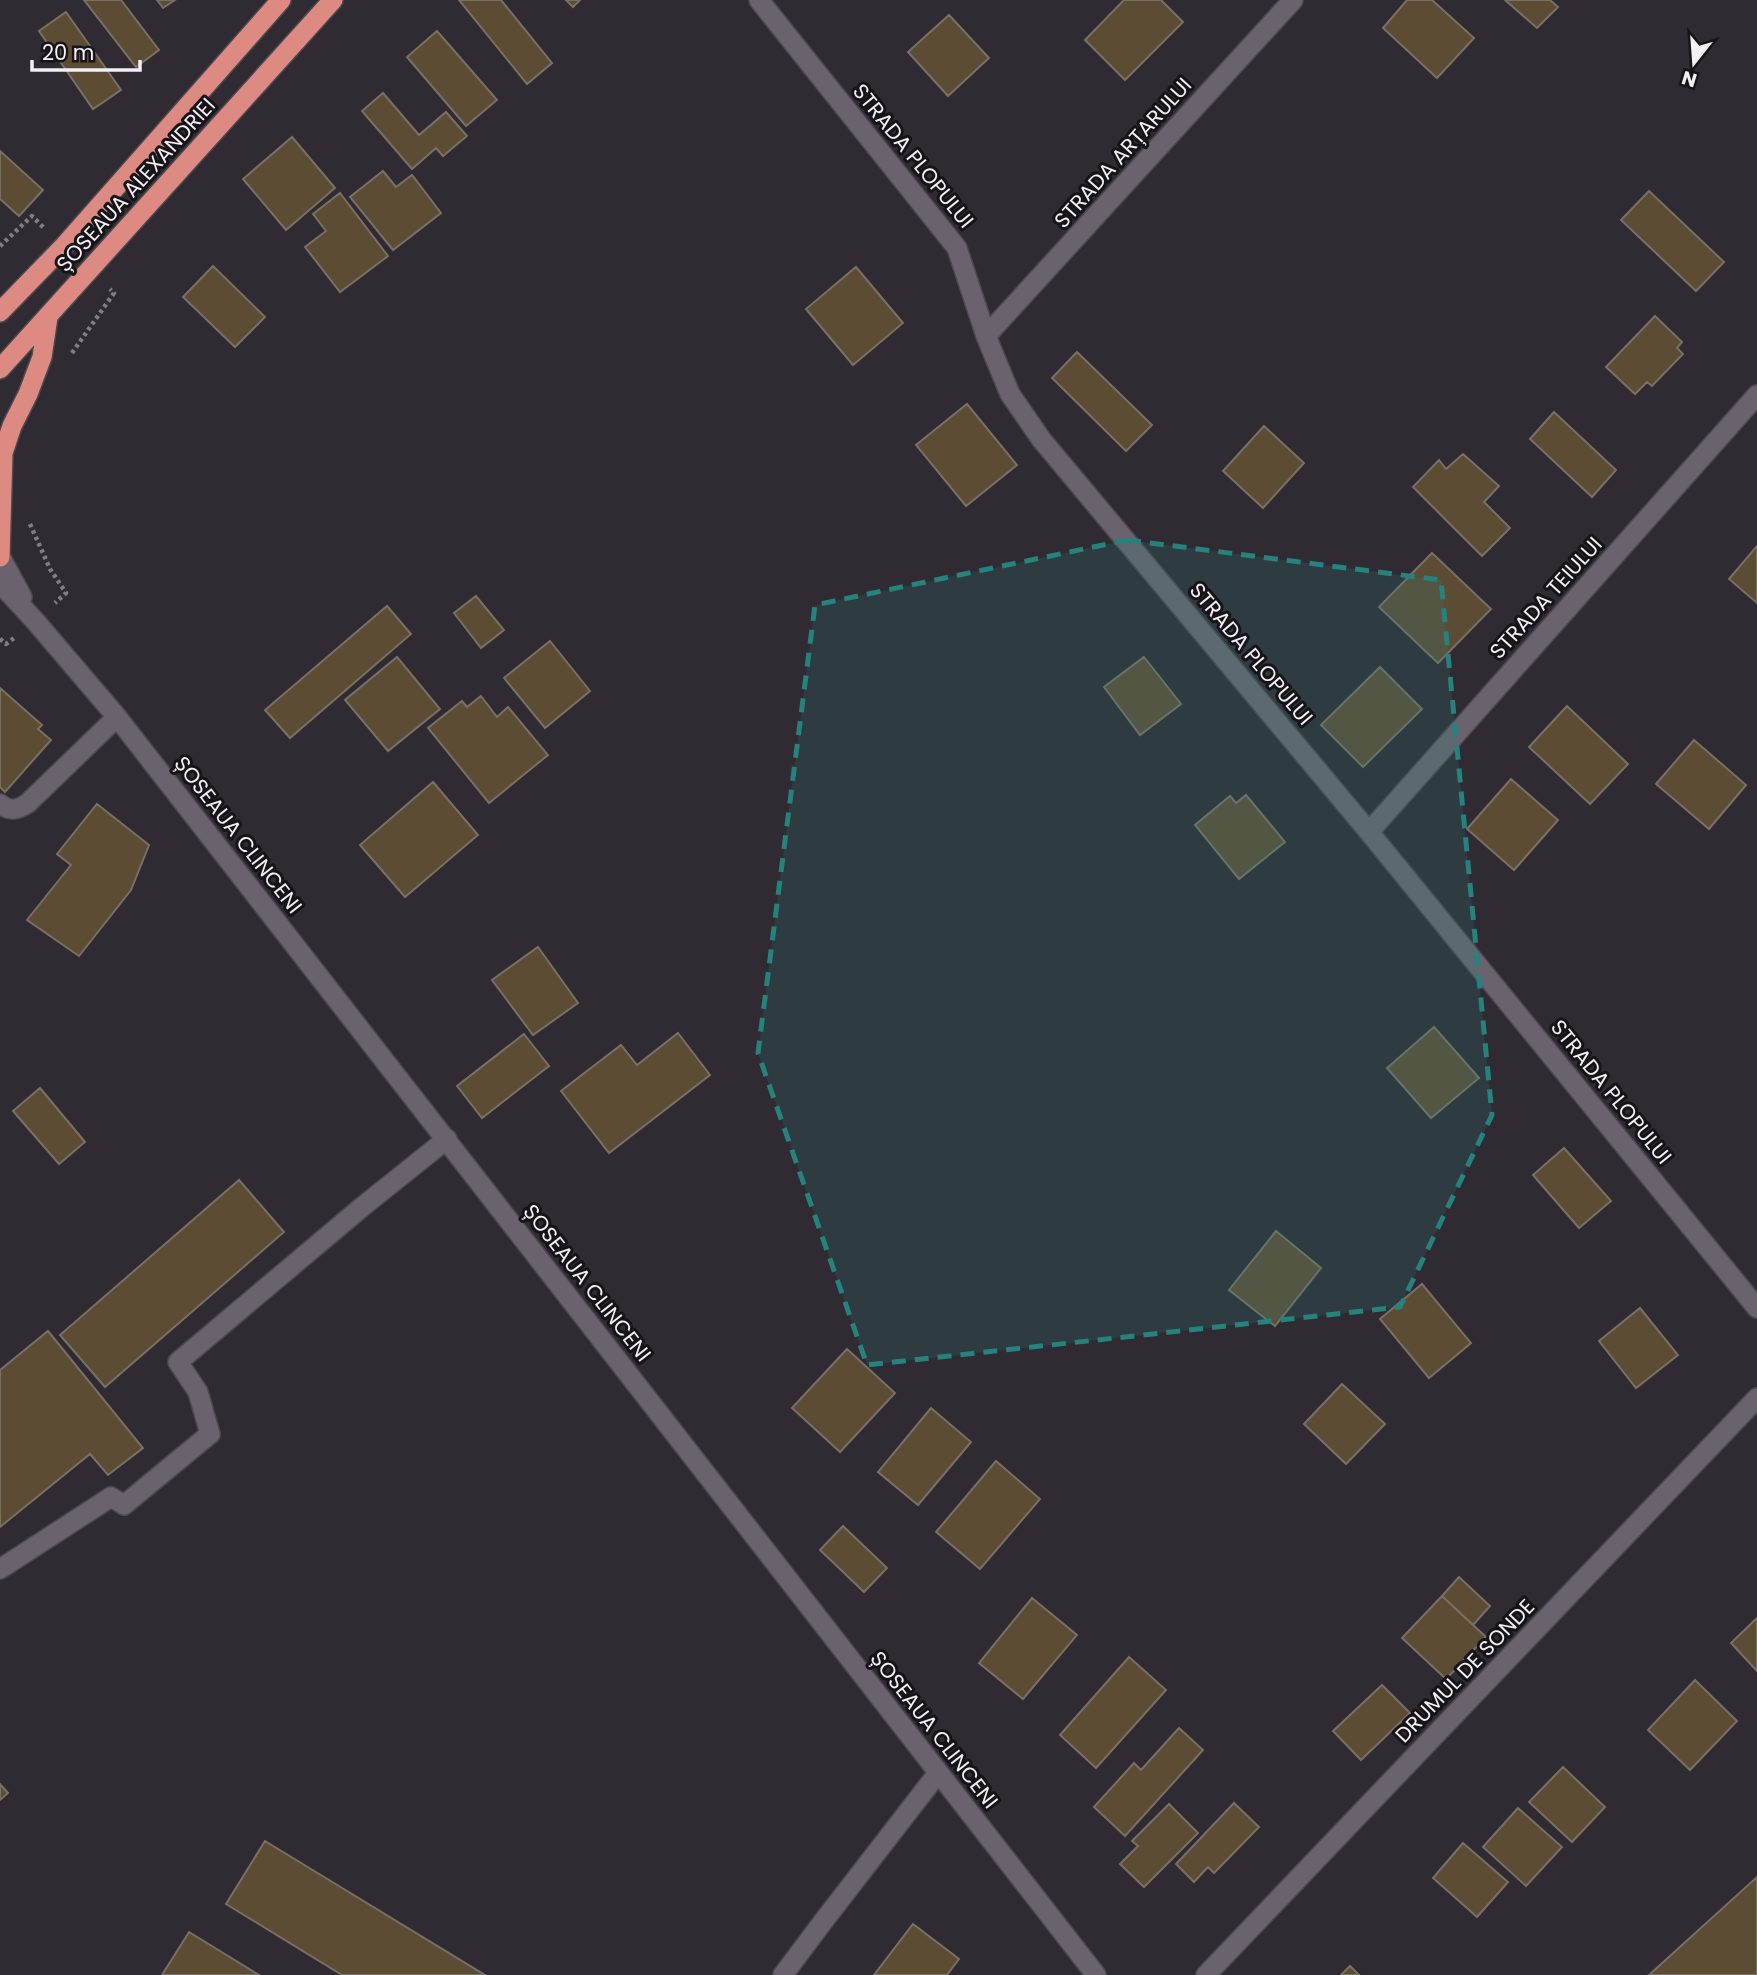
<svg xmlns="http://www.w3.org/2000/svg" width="1757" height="1975" font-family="Poppins,sans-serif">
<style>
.building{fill:#5d4c34;stroke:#777066;stroke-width:2}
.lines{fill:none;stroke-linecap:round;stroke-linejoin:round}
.service-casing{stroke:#4d484f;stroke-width:22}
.minor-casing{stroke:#4d484f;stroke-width:22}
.secondary-casing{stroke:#4d484f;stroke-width:22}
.trunk-casing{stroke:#4d484f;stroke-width:22}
.path{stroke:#827d85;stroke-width:4.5;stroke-dasharray:3.5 3.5;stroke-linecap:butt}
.service{stroke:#6a636d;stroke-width:19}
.minor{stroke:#6a636d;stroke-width:19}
.secondary{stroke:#6a636d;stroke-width:19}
.trunk{stroke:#dd8a82;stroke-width:19}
.marked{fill:#26827c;fill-opacity:0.2;stroke:#26827c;stroke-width:5;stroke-dasharray:14 9;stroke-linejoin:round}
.labels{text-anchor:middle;stroke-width:6;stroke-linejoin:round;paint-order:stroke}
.street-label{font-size:21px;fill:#f3eff5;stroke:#161418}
</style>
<rect width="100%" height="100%" fill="#302a33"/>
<path class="building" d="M84 0H121L159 50 136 67Z
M157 0H175L163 8Z
M459 0H501L552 63 527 84Z
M566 0H580L573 7Z
M1124 0H1161L1183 22 1125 80 1085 40Z
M1407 0H1432L1474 38 1437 78 1383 28Z
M1505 0H1550L1558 7 1537 28Z
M66 12 121 90 93 109 39 31Z
M949 15 989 58 948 96 908 52Z
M437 31 497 100 466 126 407 57Z
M383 93 419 135 446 112 467 136 443 156 436 148 412 169 362 111Z
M292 137 335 188 286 230 243 179Z
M0 151 43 190 19 216 0 199Z
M383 171 396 187 412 175 441 213 393 250 350 197Z
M1649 191 1724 262 1696 291 1621 220Z
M340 193 388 256 340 292 305 247 326 231 313 214Z
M213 266 265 317 235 347 183 297Z
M856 267 903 323 853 365 806 309Z
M1655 316 1682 342 1677 348 1683 354 1652 386 1647 382 1635 394 1606 367Z
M1077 352 1152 425 1126 451 1052 378Z
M967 404 1017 465 966 506 916 445Z
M1554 412 1616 470 1592 497 1530 439Z
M1264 426 1304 463 1263 508 1223 471Z
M1463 454 1499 486 1484 502 1510 528 1482 556 1413 487 1439 460 1446 469Z
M1757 546V603L1729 579Z
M1432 553 1491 609 1438 663 1379 607Z
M476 596 504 630 481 648 454 613Z
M387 606 411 634 290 738 265 710Z
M550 641 590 691 545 728 504 678Z
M397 657 440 709 388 751 345 700Z
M1144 657 1181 704 1140 735 1104 687Z
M1380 667 1422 709 1363 767 1321 725Z
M0 688 42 725 38 729 51 740 5 792 0 787Z
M481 696 497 717 508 707 548 755 489 803 428 728 462 701 467 707Z
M1567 706 1628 764 1590 804 1529 747Z
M1694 740 1746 785 1709 829 1656 784Z
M1511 779 1558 820 1514 870 1467 829Z
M433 782 478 835 405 897 360 845Z
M1246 795 1285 842 1239 879 1195 825 1230 796 1236 803Z
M97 804 149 845 131 890 79 956 27 920 71 865 57 854Z
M538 947 578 1003 533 1035 492 980Z
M1434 1027 1479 1078 1431 1118 1387 1068Z
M678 1033 710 1075 609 1153 561 1091 621 1045 637 1065Z
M524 1034 549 1066 482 1118 457 1086Z
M40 1088 85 1142 59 1164 13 1111Z
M1564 1148 1611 1201 1579 1228 1533 1175Z
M239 1180 284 1232 105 1387 60 1335Z
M1276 1231 1321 1268 1275 1326 1229 1290Z
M1422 1284 1471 1343 1429 1378 1380 1319Z
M1640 1308 1678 1355 1636 1388 1599 1341Z
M48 1331 143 1448 108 1475 90 1454 0 1527V1370Z
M847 1349 895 1393 840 1452 792 1408Z
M1342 1384 1385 1424 1346 1464 1304 1424Z
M931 1408 971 1442 918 1505 878 1472Z
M996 1461 1040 1499 980 1569 936 1532Z
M843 1526 887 1568 864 1592 820 1550Z
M1459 1577 1490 1606 1473 1625 1442 1596Z
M1442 1596 1486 1637 1446 1679 1402 1638Z
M1032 1598 1077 1635 1023 1699 979 1663Z
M1757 1618V1671L1731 1643Z
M1129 1657 1166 1690 1096 1768 1060 1735Z
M1695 1680 1737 1721 1690 1770 1648 1730Z
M1382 1685 1410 1713 1361 1760 1333 1731Z
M1179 1728 1203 1750 1125 1836 1094 1807 1134 1763 1141 1770Z
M1563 1767 1605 1807 1572 1842 1529 1802Z
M0 1784 8 1793 0 1800Z
M1234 1803 1259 1827 1214 1873 1208 1867 1194 1882 1176 1864Z
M1169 1804 1198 1833 1144 1887 1120 1864 1138 1846 1132 1841Z
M1518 1808 1562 1847 1526 1886 1483 1847Z
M265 1841 485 1975H342L226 1904Z
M1463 1843 1508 1882 1477 1917 1433 1878Z
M1757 1877V1975H1649Z
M913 1924 959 1959 947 1975H874Z
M189 1932 259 1975H162Z
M1350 1966 1359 1975H1341Z"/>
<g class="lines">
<defs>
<path id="service" d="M0 1569 111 1497 124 1505 210 1434 198 1392 178 1362 362 1207 447 1139
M783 1975 822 1923 938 1773"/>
<path id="minor" d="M759 0 957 248 986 336 1010 394 1041 439 1369 832 1757 1308
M986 336 1293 0
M0 804C10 812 18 810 28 803L117 717
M1369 832 1757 395
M1206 1975 1757 1398"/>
<path id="secondary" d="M0 556 22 597
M0 583 36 622 117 717 1096 1975"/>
<path id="trunk" d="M0 312 64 246 281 0
M0 369 333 0
M0 557 3 453 12 426 28 394 42 357 48 317"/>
</defs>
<use href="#service" class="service-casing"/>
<use href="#minor" class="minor-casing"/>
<use href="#secondary" class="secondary-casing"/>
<use href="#trunk" class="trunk-casing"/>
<path class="path" d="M0 246 32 216 44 228
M72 353 114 293 110 289
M30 524 50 569 66 593 55 603
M0 639 6 644 14 638"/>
<use href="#service" class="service"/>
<use href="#minor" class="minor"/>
<use href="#secondary" class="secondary"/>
<use href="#trunk" class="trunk"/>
</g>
<path class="marked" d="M1127 540 1441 580 1492 1115 1400 1307 867 1365 758 1053 815 605Z"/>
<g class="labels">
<g class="street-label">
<text transform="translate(1123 153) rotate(-48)" y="7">STRADA ARȚARULUI</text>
<text transform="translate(913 156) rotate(51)" y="7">STRADA PLOPULUI</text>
<text transform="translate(136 185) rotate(-48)" y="7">ȘOSEAUA ALEXANDRIEI</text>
<text transform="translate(1546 598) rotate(-48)" y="7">STRADA TEIULUI</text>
<text transform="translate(1251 654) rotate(50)" y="7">STRADA PLOPULUI</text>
<text transform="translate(238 835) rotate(52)" y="7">ȘOSEAUA CLINCENI</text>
<text transform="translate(1611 1092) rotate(51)" y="7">STRADA PLOPULUI</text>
<text transform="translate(587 1283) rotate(52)" y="7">ȘOSEAUA CLINCENI</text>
<text transform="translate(1465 1671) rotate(-46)" y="7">DRUMUL DE SONDE</text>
<text transform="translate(934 1730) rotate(52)" y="7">ȘOSEAUA CLINCENI</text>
</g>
</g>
<g transform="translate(1694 63) rotate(197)" stroke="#161418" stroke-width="5" paint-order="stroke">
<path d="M0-5L12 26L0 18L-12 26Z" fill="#f3eff5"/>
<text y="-10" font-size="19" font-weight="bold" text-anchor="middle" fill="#f3eff5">N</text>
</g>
<path d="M32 60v10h108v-10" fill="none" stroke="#f3eff5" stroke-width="3.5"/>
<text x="42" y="60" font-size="21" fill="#f3eff5" stroke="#161418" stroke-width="5" paint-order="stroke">20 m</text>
</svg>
